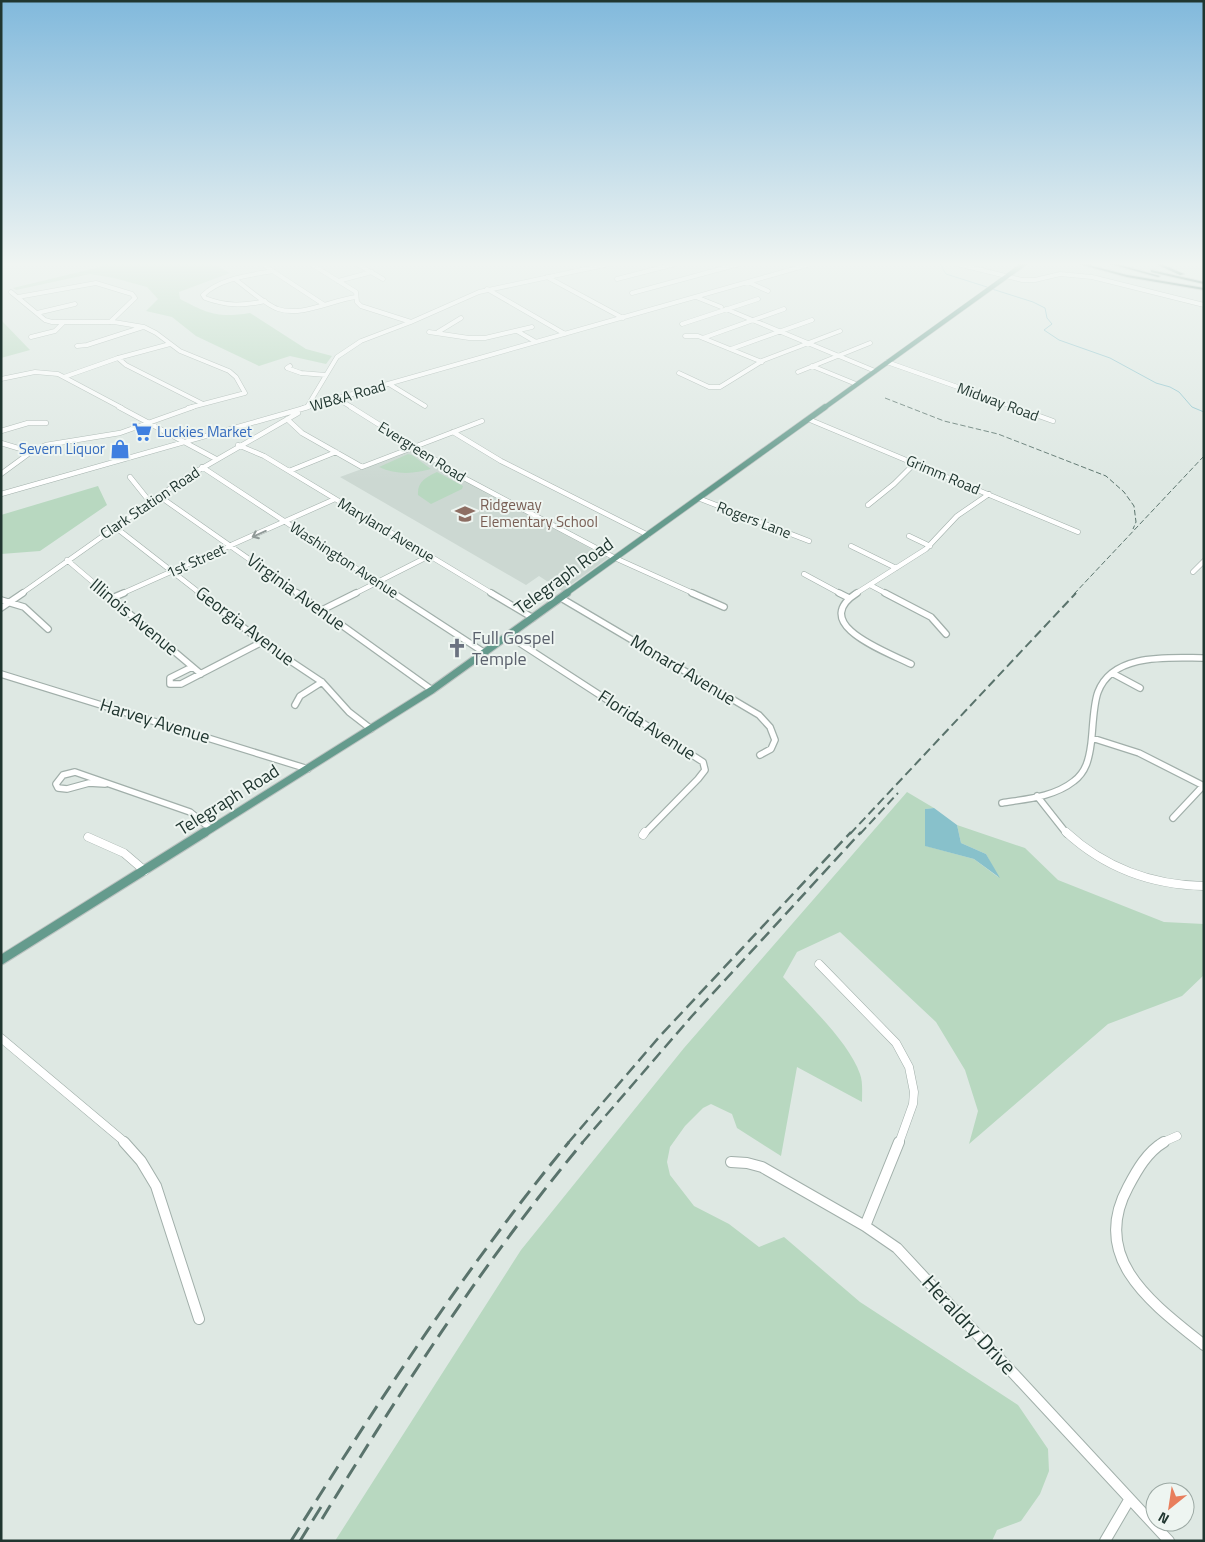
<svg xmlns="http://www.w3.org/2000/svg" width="1205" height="1542" font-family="'Titillium Web',sans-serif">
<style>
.built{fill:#ccd8d2}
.green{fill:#b8d8c0}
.water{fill:#88c1cb}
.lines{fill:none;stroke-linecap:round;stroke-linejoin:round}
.stream{stroke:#88c1cb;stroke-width:1}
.minor-far4-casing{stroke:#a1afaa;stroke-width:5}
.minor-far3-casing{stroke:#a1afaa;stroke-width:5.5}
.minor-far2-casing{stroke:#a1afaa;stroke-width:8}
.minor-far1-casing{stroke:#a1afaa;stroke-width:9}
.minor-casing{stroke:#a1afaa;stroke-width:12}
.major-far3-casing{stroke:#bcc3c1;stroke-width:5.5}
.major-far2-casing{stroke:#bcc3c1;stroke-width:7}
.major-far1-casing{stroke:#bcc3c1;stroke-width:9}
.major-casing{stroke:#bcc3c1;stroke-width:11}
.highway-casing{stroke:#bcc3c1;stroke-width:2}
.minor-far4{stroke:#fff;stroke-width:4}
.minor-far3{stroke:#fff;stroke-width:4.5}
.minor-far2{stroke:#fff;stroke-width:5.5}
.minor-far1{stroke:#fff;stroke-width:8}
.minor{stroke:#fff;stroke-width:10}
.major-far3{stroke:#659b8d;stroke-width:4.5}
.major-far2{stroke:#659b8d;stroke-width:5.5}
.major-far1{stroke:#659b8d;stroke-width:7}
.major{stroke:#659b8d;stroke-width:9}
.highway{fill:#2f6056;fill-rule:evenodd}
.rail-far3{stroke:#5a736c;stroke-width:1;stroke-dasharray:5.5 2.5;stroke-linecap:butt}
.rail-far2{stroke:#5a736c;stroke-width:2;stroke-dasharray:9 4.5;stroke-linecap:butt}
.rail-far1{stroke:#5a736c;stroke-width:2.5;stroke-dasharray:12 6;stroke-linecap:butt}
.rail{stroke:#5a736c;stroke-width:3;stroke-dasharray:16 8;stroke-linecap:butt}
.oneway{stroke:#909a98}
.labels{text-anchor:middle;stroke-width:4;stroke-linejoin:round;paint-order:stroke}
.far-street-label{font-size:15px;fill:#203630;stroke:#eef5f1}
.far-shop-label{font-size:15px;fill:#366cbe;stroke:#eef5f1;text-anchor:start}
.far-education-label{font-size:15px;fill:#785e54;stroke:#eef5f1;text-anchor:start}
.street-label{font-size:18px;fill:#203630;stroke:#eef5f1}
.worship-label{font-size:18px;fill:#5b616d;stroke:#eef5f1;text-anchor:start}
.near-street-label{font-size:21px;fill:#203630;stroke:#eef5f1}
</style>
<rect width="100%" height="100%" fill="#dee8e3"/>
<path class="built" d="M413 450 451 473 608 558 562 591 539 576 526 585 340 477Z"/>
<path class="green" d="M99 264H214L230 273 179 292 180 299C209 314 217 318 250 313L306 349 332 356 326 364 290 356 259 366 196 336 172 317 146 311 158 299 147 287 114 278 90 274 16 290 13 288 100 267Z
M1 320 3 322 30 350 1 358Z
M408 454 412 455 431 469C414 474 396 475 379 467Z
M437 472 463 486 462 489 431 504 418 495C417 482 426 477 437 472Z
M98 486 107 505 40 551 1 554V515Z
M907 792 934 808 925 809 926 846 974 859 998 877 986 854 961 843 957 825 1025 848 1058 880 1164 922 1204 924V975L1182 996 1108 1024 969 1144 978 1111 965 1070 936 1022 840 932 797 952 783 977C807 1003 849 1042 860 1074 863 1082 862 1093 862 1102L797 1067 781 1156 737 1128 732 1114 711 1104 703 1108 685 1126 670 1147 667 1162 670 1175 694 1206 729 1224 759 1247 784 1237 860 1302 1018 1405 1048 1449 1049 1471 1040 1494 1021 1521 997 1530 992 1541H335L521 1250 684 1048Z"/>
<path class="water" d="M934 808 957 825 961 843 986 854 1000 878 974 859 925 846V809Z"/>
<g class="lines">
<path class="stream" d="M940 264 946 274 987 287
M992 289 1033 302 1045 308 1047 318 1052 324 1044 330 1059 340 1110 358 1156 383 1170 387 1179 392 1192 407 1204 412"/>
<defs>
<path id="minor-far4" d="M262 264 323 304
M311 264 356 292 357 302 361 306 411 322
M357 264 383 279
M957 264 1022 280H1035L1060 274 1092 277 1204 305
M547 277 623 318
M617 279 675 264
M236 280C247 288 266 305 278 309 302 317 332 300 356 297
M338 281 372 272
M748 282 768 291
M487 289 565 334
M11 292 45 320 52 322H114L144 327 156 333 180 351 229 371 236 377 245 393 188 408
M632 293 739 264
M18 297 96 283 132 294 135 298 110 322
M696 297 721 307
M265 301C243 306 226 306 205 298L203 295C220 278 251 275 273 271
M726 309 875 371
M37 313 75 304
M682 324 758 299
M517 331 536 342
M429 332 469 338H485L532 327
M438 332 461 318
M685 336H698L762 362
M31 337 55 331 63 323
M703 338 784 309
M77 346 87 345 143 327
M731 349 812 320
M118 358 126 365 203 404
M887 362 1017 408
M290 366 287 368 301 373 326 375
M812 366 856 384
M798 372 870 343
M679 373 709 387H720L764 360 840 331
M64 377 118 358 170 344
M1 379 35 372 58 374 122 408
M389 384 425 406
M338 399 353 408
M307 407 337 357 361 341 411 322 479 292 609 264
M303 408 811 264"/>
<path id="minor-far3" d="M119 407 216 459
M351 407 466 479 615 558 695 594
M1014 407 1053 421
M287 419 302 433 362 467 482 421
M808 419 1078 532
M1 431 28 423H46
M453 432 501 461 648 535
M1 443 31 452
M238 445 264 456 493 594
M202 467 395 594
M289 471 336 452
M1 474 31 452 46 445 120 433 193 407
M130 477 150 502
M1 494 308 407
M159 496 299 594
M698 498 809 541
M868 505 894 484 915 463
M115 527 201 594
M909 536 930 546
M851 546 896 568
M67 560 107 594
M1193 572 1204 561
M804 574 841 594
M870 585 887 594
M21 594 185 478 298 413
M121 594 335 499
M354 594 429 556
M855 594 926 549 957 516 989 494"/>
<path id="minor-far2" d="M105 593 201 674
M199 593 262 642 322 682 349 712 371 729
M297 593 432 690
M393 593 485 653
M491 593 533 618
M692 593 724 607
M839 593 849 598
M857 593C808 624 887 652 911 664
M885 593 931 617 946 634
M112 598 124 593
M561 598 759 715 770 727 775 740 771 749 760 755
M1 600 24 607 48 629
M1 608 23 593
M322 610 356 593
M509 636 703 762 705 770 698 779 644 834
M192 667 170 678V684H181L262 642
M1112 673 1140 688
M1 674 308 769
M295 705 300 696 322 682
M1092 738 1139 753 1204 786
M105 784 89 783 67 789 58 788 56 784 63 775 75 772 190 812 211 829
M1037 796 1067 834
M1002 803C1026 799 1054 797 1074 781 1086 772 1089 759 1091 744 1093 729 1093 705 1098 692 1113 652 1171 658 1204 658
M1173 818 1203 786"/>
<path id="minor-far1" d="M1066 832C1105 868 1151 885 1204 886
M643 835 645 832
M88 837 124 853 145 871
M819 964 896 1043 909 1067 914 1092 913 1104 899 1143
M1 1038 126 1143
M1161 1143 1177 1136"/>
<path id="minor" d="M124 1142 141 1161 156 1186 199 1319
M1164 1142C1147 1152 1137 1170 1128 1187 1089 1259 1153 1304 1204 1345
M731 1162 747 1163 762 1167 865 1226 897 1248 1169 1541
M865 1226 899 1142
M1105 1541 1129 1500"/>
<path id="major-far3" d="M824 408 1024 264"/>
<path id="major-far2" d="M565 594 825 407"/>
<path id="major-far1" d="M203 834 432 690 567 593"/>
<path id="major" d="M1 960 205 832"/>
<path id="highway" d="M1079 264H1085L1127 275 1204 288V290L1127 277Z
M1110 264H1116L1160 276 1158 277Z
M1156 264H1161L1184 274 1180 275Z
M1151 270 1204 282V284L1151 272Z"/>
</defs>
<use href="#minor-far4" class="minor-far4-casing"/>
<use href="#minor-far3" class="minor-far3-casing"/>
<use href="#minor-far2" class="minor-far2-casing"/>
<use href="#minor-far1" class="minor-far1-casing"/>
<use href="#minor" class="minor-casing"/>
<use href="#major-far3" class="major-far3-casing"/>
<use href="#major-far2" class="major-far2-casing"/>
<use href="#major-far1" class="major-far1-casing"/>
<use href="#major" class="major-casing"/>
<use href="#highway" class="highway-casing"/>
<use href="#minor-far4" class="minor-far4"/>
<use href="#minor-far3" class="minor-far3"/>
<use href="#minor-far2" class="minor-far2"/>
<use href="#minor-far1" class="minor-far1"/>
<use href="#minor" class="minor"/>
<use href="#major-far3" class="major-far3"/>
<use href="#major-far2" class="major-far2"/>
<use href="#major-far1" class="major-far1"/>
<use href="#major" class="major"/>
<use href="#highway" class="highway"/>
<path class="rail-far3" d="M885 398 944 421 998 434 1106 476 1124 492 1134 506 1136 522 1133 529
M1074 594 1204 456"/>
<path class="rail-far2" d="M850 834 1076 593
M860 834 898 793"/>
<path class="rail-far1" d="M568 1143 660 1036 851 832
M582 1143 692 1016 861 832"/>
<path class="rail" d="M322 1519C402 1388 485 1260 583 1142
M291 1541C377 1403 466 1267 569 1142
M300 1541 321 1507"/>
</g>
<defs><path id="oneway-shaft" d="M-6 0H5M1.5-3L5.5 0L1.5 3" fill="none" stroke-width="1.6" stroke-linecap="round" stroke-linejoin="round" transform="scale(1.25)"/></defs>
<use class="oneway" href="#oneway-shaft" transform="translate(259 534) rotate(156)"/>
<linearGradient id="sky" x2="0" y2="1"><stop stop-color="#81b9dc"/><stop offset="0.55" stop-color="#f0f5f2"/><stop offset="1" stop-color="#f0f5f2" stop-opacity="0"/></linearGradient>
<rect width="1205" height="480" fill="url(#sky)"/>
<defs>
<symbol id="supermarket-bare" viewBox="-9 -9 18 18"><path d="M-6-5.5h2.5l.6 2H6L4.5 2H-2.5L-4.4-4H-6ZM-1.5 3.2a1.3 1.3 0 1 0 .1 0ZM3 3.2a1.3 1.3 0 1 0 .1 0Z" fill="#3f7fe0" stroke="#eef5f1" stroke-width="2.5" paint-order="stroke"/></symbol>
<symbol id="shop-bare" viewBox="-9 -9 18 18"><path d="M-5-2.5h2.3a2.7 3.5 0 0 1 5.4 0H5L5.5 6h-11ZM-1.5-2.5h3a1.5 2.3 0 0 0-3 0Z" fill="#3f7fe0" stroke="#eef5f1" stroke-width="2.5" paint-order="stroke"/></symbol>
<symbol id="school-bare" viewBox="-9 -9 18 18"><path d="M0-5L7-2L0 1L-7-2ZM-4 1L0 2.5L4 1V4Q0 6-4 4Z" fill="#8d6e63" stroke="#eef5f1" stroke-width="2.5" paint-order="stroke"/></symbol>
<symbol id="church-bare" viewBox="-9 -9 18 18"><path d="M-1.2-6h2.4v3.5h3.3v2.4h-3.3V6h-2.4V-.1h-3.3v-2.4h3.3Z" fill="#6b7280" stroke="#eef5f1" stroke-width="2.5" paint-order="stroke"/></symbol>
</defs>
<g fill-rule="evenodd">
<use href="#supermarket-bare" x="128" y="418" width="28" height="28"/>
<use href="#shop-bare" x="106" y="435" width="28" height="28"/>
<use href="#school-bare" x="451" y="500" width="28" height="28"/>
<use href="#church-bare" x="443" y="634" width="28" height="28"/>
</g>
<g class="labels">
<g class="far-street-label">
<text transform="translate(348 396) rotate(-16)" y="5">WB&amp;A Road</text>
<text transform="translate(998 402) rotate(20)" y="5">Midway Road</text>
<text transform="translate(422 452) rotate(32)" y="5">Evergreen Road</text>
<text transform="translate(943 475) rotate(23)" y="5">Grimm Road</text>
<text transform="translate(150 503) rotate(-34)" y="5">Clark Station Road</text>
<text transform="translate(754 520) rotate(21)" y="5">Rogers Lane</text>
<text transform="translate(386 530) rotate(31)" y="5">Maryland Avenue</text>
<text transform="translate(344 560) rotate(33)" y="5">Washington Avenue</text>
<text transform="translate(196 561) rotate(-24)" y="5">1st Street</text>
</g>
<g class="far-shop-label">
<text x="157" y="437">Luckies Market</text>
<text x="105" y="454" text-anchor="end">Severn Liquor</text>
</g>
<g class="far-education-label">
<text x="480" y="510">Ridgeway<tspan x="480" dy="17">Elementary School</tspan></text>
</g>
<g class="street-label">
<text transform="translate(564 576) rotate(-36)" y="6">Telegraph Road</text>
<text transform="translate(296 592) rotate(36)" y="6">Virginia Avenue</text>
<text transform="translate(134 617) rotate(40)" y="6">Illinois Avenue</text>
<text transform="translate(245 626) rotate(37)" y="6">Georgia Avenue</text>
<text transform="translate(683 670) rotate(31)" y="6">Monard Avenue</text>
<text transform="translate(155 721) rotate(17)" y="6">Harvey Avenue</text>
<text transform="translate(647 725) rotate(33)" y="6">Florida Avenue</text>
<text transform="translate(228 800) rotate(-32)" y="6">Telegraph Road</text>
</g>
<g class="worship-label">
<text x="472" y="644">Full Gospel<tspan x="472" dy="21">Temple</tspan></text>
</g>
<g class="near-street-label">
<text transform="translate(969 1325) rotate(47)" y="7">Heraldry Drive</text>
</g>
</g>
<rect width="1205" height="1542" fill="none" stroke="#203630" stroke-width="5"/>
<g transform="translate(1170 1507) rotate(210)"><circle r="24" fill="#eef5f1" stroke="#9ca9a4"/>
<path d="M0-4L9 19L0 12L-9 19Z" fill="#e87e5c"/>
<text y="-8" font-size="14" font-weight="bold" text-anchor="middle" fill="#203630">N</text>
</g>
</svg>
